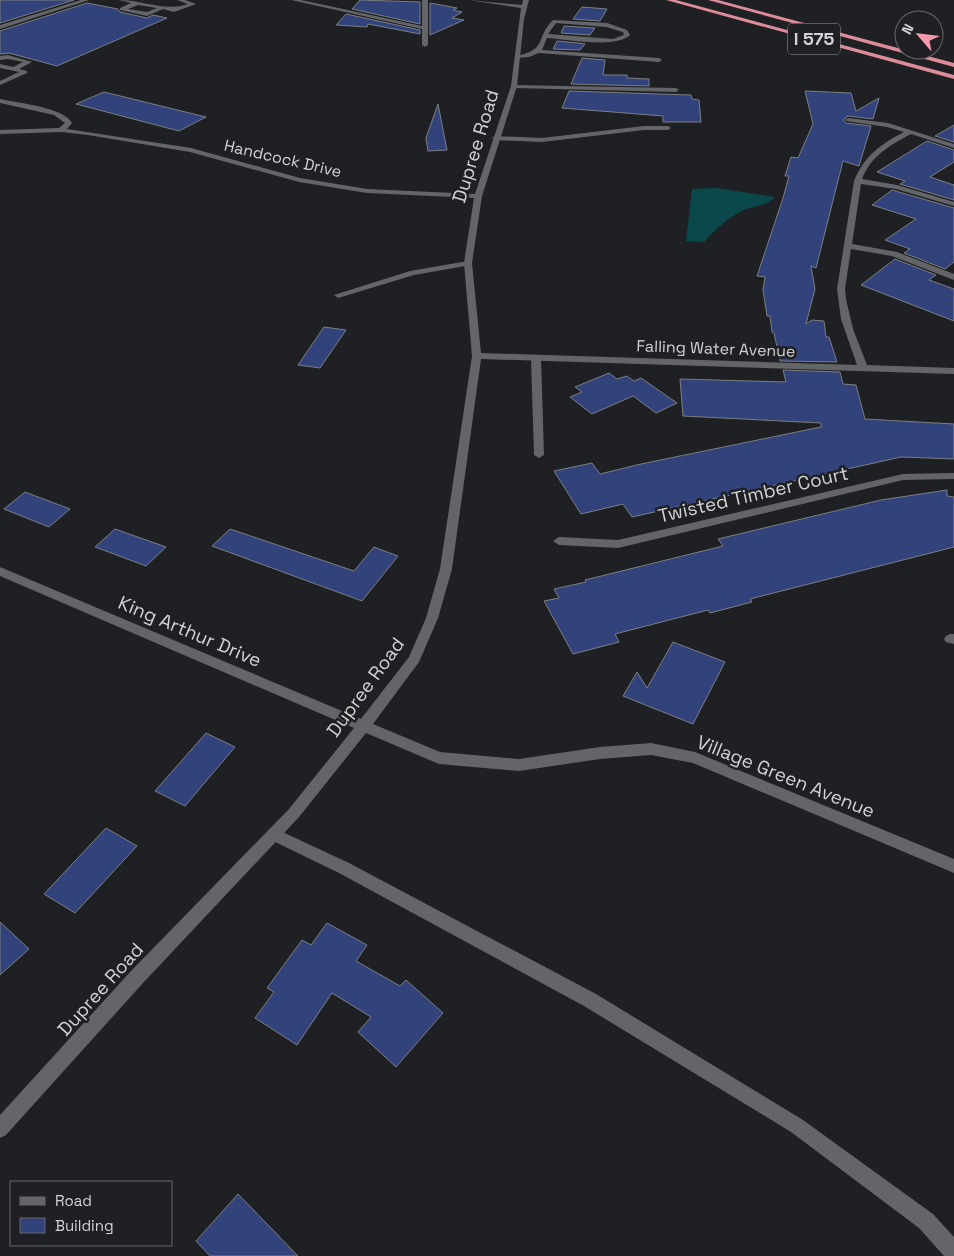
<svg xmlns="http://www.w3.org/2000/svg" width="954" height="1256" font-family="'Space Grotesk',sans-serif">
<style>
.water{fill:#0b484c}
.building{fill:#32437b;stroke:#7d7e82}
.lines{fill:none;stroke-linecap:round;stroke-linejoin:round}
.service{fill:#646568;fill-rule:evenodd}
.minor{fill:#646568;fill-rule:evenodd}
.motorway{fill:#df8c9a;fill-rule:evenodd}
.labels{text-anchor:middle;stroke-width:5;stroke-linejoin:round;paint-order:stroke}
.far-street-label{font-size:16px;fill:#d2d2d4;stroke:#1f2023}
.shield{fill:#1f2023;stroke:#9c9d9f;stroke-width:1}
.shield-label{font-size:18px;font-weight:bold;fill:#d2d2d4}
.street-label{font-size:19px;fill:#d2d2d4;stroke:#1f2023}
</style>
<rect width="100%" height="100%" fill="#1f2023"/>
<path class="water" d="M716 188 775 197C766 207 755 205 744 210 727 218 716 229 704 242L686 241 692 189Z"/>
<path class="building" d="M0 0H74L0 23Z
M360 0 420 2V24L352 9Z
M87 3 118 9 120 12 147 18 153 15 167 18 57 66 9 53 0 54V31Z
M430 3 457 8 453 10 462 12 452 18 464 20 430 35Z
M582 7 607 9 600 21 573 19Z
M346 14 420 30V34L368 24 367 27 336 25Z
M564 26 595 28 590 35 561 33Z
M557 41 578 43 585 44 580 50 553 49Z
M582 58 605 60 603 75H627V78L649 79V86L571 84Z
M569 91 691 95 692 99 699 100 701 122H663V116L562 108Z
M805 91 851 93 856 111 879 98 873 119 848 116 843 120 846 123 871 126 859 166 843 161 816 268 811 266 815 289 806 324 812 320 824 321 826 337H829L837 362 780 361 774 333 772 332 770 316H767L763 290 765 277 757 276 783 198 789 176H785L791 157 798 158 813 124Z
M104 92 161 106 206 117 179 131 76 104Z
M438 104 447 150 428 151 426 138Z
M954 125V142L935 136Z
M927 141 954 150V162L930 177 954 185V200L900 184 905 181 877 172Z
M892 190 954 208V262L945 269 904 253 910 249 885 240 916 219 872 205Z
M895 259 936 275 929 280 954 289V321L861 285Z
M324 327 346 330 320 368 298 365Z
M783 370 840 372 843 384 856 385 865 419 954 424V459L901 457 632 517 623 504 581 514 554 471 592 463 600 474 641 464 821 427V423L683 416 680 379 786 382Z
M609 373 617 379 627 376 634 381 641 378 677 403 656 413 633 396 592 414 570 397 582 392 575 387Z
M947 490V496L954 497V547L750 599 752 602 710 613 708 610 615 634 619 642 573 654 544 601 559 598 554 589 586 582 585 580 723 546 718 539 881 500Z
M25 492 70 509 49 527 4 509Z
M115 529 166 547 146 566 95 547Z
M230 529 354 571 374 547 398 556 362 601 212 546Z
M673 642 725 662 693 724 623 696 637 672 647 688Z
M206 733 235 747 185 806 155 791Z
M106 828 137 846 75 913 44 894Z
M0 922 29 949 0 975Z
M327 923 367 945 356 961 400 986 406 980 443 1013 396 1067 358 1032 371 1017 332 993 297 1045 255 1018 274 992 267 988 302 940 311 945Z
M238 1194 298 1256H210L196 1241Z"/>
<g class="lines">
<path class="service" d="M553 20 607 23 627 30 630 35C616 49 567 39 547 38L542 50 659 58 662 60 659 62 539 53 529 57 516 58V56C549 49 534 39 553 20ZM556 23 606 27 623 32 624 35 613 39 548 34Z
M512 85 676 88 679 90 676 92 514 88Z
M644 126H668L671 128 668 130H644L542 142 495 140 492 138 495 136 542 138Z
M468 261H471V265L414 275 338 298 334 295 410 271Z
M536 355 541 358 544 455 539 458 534 455 531 358Z
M274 828 349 863 596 994 803 1120 933 1214 954 1237V1256H944L919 1228 791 1132 584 1006 339 873 269 839 267 834 269 829Z"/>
<path class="minor" d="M81 0H89L0 29V25Z
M119 0C144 0 164 12 188 4L177 0H185L196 4 174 12 163 9 147 16 120 10V8L131 3ZM138 5 157 8 147 12 128 9Z
M291 0H301L422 26V0H428V45L425 47 422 45V29Z
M468 0 522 5 523 0H529L524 19 517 86 482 196 472 263 481 353 857 365 841 319 837 289 854 181C864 156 881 144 904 132L887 127 846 121 845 120 848 118 888 123 954 144V148L911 134C890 145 871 156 862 179L897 185 954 202V206L896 189 861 184 852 244 897 252 954 274V280L892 256 851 249 845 289 846 299 853 329 867 365 954 368V374L481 359 452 569 438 618 419 662 373 724 440 752 519 759 600 747 651 743 695 752 954 859V873L693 763 651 755 600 759 519 771 439 764 366 733 299 817 143 983 6 1135 0 1138V1115L131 971 289 809 354 728 0 576V567L361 719 409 657 426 618 440 569 472 356 464 263 474 198 367 193 299 182 190 152 88 135 61 132 0 134V130L59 128 65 123 54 115 0 103V99C17 103 64 107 72 123L67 129 191 148 300 178 367 189 475 194 511 86 521 8Z
M8 55 32 62 19 69 27 71V73L0 85V81L19 72 0 68V64L13 67 23 62 8 59 0 60V56Z
M954 473V479L903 480 618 548 559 545 553 541 559 537 618 540 903 474Z
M950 634H954V644L946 642 944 639 946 636Z"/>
<path class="motorway" d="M666 0H676L954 75V79Z
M708 0H718L954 63V67Z"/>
</g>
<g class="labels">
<g class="far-street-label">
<text transform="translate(283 158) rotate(13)" y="6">Handcock Drive</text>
<text transform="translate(716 348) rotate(2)" y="6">Falling Water Avenue</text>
</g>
<rect class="shield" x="788" y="23.5" width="52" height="31" rx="4"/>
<g class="shield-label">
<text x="814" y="45">I 575</text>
</g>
<g class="street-label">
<text transform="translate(475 146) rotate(-73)" y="7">Dupree Road</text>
<text transform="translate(753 494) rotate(-13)" y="7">Twisted Timber Court</text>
<text transform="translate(190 631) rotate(23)" y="7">King Arthur Drive</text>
<text transform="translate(365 687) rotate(-54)" y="7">Dupree Road</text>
<text transform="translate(786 776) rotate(22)" y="7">Village Green Avenue</text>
<text transform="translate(100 989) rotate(-48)" y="7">Dupree Road</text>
</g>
</g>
<rect x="10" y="1181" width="162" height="65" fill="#1f2023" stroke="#67676a"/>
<rect x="20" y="1197" width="25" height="8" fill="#646568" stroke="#67676a"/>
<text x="55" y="1206" font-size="15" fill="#d2d2d4">Road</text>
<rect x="20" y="1218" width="25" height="15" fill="#32437b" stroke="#67676a"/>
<text x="55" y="1231" font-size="15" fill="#d2d2d4">Building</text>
<g transform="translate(919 35) rotate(298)"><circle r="24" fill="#1f2023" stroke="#67676a"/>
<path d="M0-4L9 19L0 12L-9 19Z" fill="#f39aac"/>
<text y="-8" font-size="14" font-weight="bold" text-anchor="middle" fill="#d2d2d4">N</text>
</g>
</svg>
